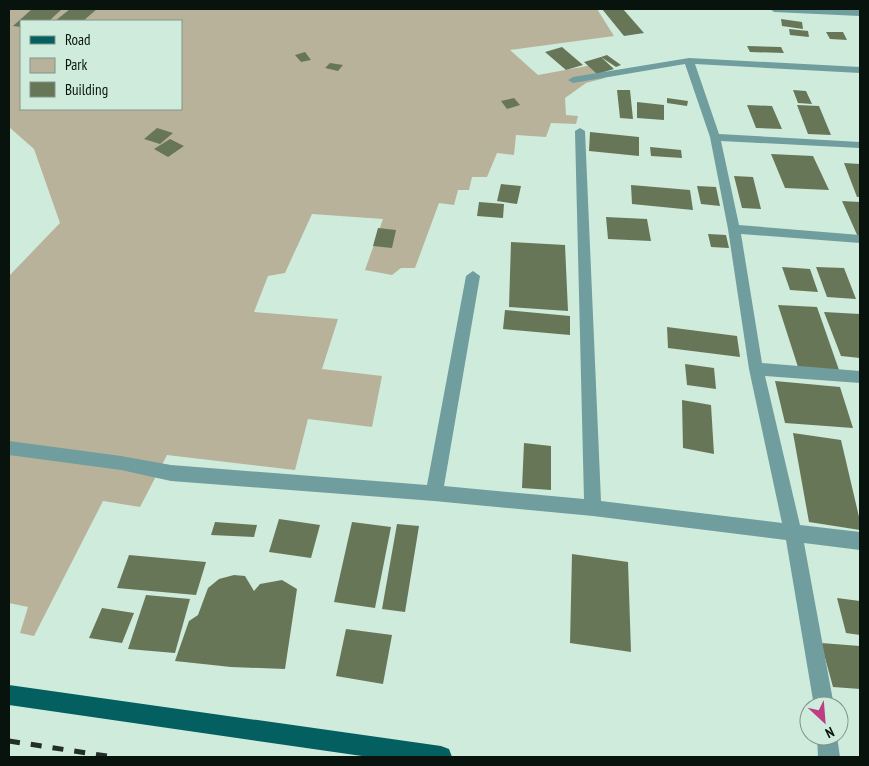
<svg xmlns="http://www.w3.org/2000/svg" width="869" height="766" font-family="'PT Sans Narrow',sans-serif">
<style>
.green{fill:#b8b29a;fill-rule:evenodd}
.building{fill:#687658}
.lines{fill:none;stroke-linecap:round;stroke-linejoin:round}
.minor{fill:#709d9e;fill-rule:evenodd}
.major{fill:#045f61;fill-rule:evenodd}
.rail{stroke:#222e28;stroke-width:5;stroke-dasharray:11 11;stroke-linecap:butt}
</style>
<rect width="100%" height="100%" fill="#cfebdc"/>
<path class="green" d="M9 9H597L614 36 510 50 538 75 598 64 605 78 586 83 565 98 566 115 578 116 576 124 551 123 546 137 516 135 514 155 497 153 487 177H472L469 190H458L454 205 439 203 415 268H401L392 275 365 270 383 219 312 214 285 273 268 276 254 312 338 319 322 369 382 376 372 427 308 419 295 470 167 455 140 507 103 501 34 636 20 633 28 607 9 603V276L60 223 34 149 9 127ZM21 21H181V109H21Z"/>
<path class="building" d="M32 9H62L49 21H21V27L13 26Z
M70 9H97L83 21H55Z
M602 9H623L644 33 624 36Z
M781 19 802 22 803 29 782 26Z
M789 29 808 31 809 37 790 35Z
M826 32H843L847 40 830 39Z
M747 46 781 47 784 53 750 52Z
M562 47 583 65 566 70 545 52Z
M305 52 311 60 301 62 295 55Z
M607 55 621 65 616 67 601 57Z
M601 57 614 69 597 74 584 62Z
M330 63 343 65 338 71 325 68Z
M617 90H630L633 119 620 118Z
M793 90 806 91 812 104 798 103Z
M514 98 520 105 507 109 501 101Z
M667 98 688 101 687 106 667 103Z
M637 102 664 105V120L637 118Z
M747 105 772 106 782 129 756 128Z
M797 105 819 106 831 135 808 134Z
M157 128 173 133 160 144 144 139Z
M590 132 639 137V156L589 151Z
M170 139 184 146 168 157 154 149Z
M650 147 681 150 682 158 651 156Z
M771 154 813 156 829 190 785 188Z
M844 163 860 164V197H857Z
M734 176 753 177 761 209 742 208Z
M501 184 521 186 517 204 497 201Z
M631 185 690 190 693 210 632 204Z
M697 186 716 187 720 206 701 204Z
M842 201 860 202V237H858Z
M479 202 504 204 503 218 477 216Z
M606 217 647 219 651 241 608 239Z
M378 228 396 230 392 248 373 246Z
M708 234 726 235 729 248 711 247Z
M511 242 565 245 568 311 509 307Z
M782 267 810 269 818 292 790 290Z
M816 267 844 268 856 299 827 297Z
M778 305 817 307 839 370 798 367Z
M505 310 570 316V335L503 329Z
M824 312 860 314V358L841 356Z
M667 327 737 336 740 357 668 348Z
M685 364 714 368 716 389 687 385Z
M775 381 840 387 853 428 785 423Z
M682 400 711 405 714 454 683 448Z
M793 433 841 440 860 521V530L809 522Z
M524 443 551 446V490L522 488Z
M279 519 320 525 311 558 269 552Z
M215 522 257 525 254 537 211 535Z
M352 522 391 527 375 608 334 602Z
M397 524 419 526 405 612 382 609Z
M572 554 628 562 631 652 570 643Z
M129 555 206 562 196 595 117 588Z
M234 575 245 576 254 591 260 584 282 580 297 589 285 669 231 667 175 661 189 621 198 615 208 588 219 579Z
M146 595 190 599 175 653 128 649Z
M837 598 860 601V635L846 633Z
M102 608 134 613 122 643 89 638Z
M346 629 392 635 383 684 336 676Z
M821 643 860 646V689L833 687Z"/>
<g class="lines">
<path class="minor" d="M770 9 860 10V16L774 12Z
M689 58 860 67V73L695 64 719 134 860 142V148L721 141 739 225 860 235V243L741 234 762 363 860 371V383L765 376 800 525 860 532V550L804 543 834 706H814L786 540 593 516 434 501 171 481 121 470 9 455V441L121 456 171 465 427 485 466 276 473 271 480 276 444 486 584 499 575 131 580 128 585 131 601 501 782 523 749 369 728 229 710 137 685 64 573 83 568 80 573 77Z
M817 736H837L840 757H818Z"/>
<path class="major" d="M9 685 441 746 449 749 452 757H369L9 705Z"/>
<path class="rail" d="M9 741 113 757"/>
</g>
<rect width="869" height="766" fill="none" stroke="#09130e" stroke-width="20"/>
<rect x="20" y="20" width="162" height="90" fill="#cfebdc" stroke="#80958a"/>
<rect x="30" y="36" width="25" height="8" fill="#045f61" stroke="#80958a"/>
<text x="65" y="45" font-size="15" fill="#09130e">Road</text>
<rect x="30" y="58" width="25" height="15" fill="#b8b29a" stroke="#80958a"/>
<text x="65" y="70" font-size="15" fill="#09130e">Park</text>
<rect x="30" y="82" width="25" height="15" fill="#687658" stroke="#80958a"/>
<text x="65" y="95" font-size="15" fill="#09130e">Building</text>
<g transform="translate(824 721) rotate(154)"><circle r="24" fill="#cfebdc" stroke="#80958a"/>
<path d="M0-4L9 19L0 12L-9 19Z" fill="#bf3d85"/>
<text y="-8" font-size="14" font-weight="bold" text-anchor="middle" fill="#09130e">N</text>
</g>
</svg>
